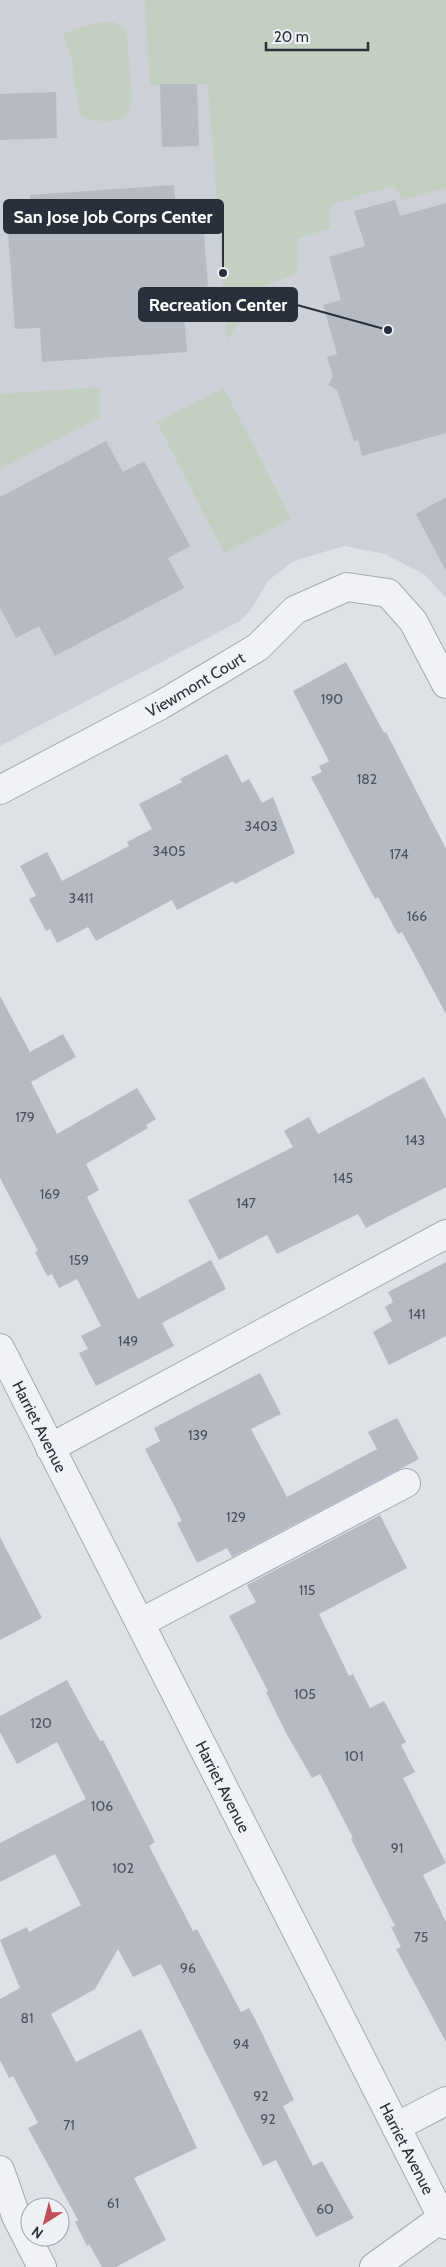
<svg xmlns="http://www.w3.org/2000/svg" width="446" height="2267" font-family="Cabin,sans-serif">
<style>
.built{fill:#cdd0d7}
.green{fill:#c3cfc0}
.building{fill:#b6bac2}
.lines{fill:none;stroke-linecap:round;stroke-linejoin:round}
.minor-casing{stroke:#a4a8af;stroke-width:30}
.minor{stroke:#f0f2f5;stroke-width:28}
.labels{text-anchor:middle;stroke-width:4;stroke-linejoin:round;paint-order:stroke}
.number-label{font-size:14px;fill:#4c525d}
.street-label{font-size:16px;fill:#292f3b;stroke:#edf0f4}
.leader{fill:none;stroke:#292f3b;stroke-width:2}
.callout-dot{fill:#292f3b;stroke:#edf0f4;stroke-width:2}
.callout{fill:#292f3b;stroke:#292f3b;stroke-width:2}
.callout-label{font-size:18px;text-anchor:middle;font-weight:bold;fill:#fff}
</style>
<rect width="100%" height="100%" fill="#dee1e6"/>
<path class="built" d="M0 0H446V598L425 575 385 554 344 546 294 561 269 580 250 611 240 621 0 746Z"/>
<path class="green" d="M145 0H446V188L402 200 394 185 330 205V228L298 239 297 273 263 287 227 340 208 84 150 85Z
M114 22 126 29 132 96 130 109 123 119C108 122 94 123 80 115L72 61 63 33 97 23Z
M100 387V417L0 469V394Z
M224 388 291 519 224 553 157 422Z"/>
<path class="building" d="M160 84H197L199 146 162 147Z
M56 92 57 138 0 140V94Z
M174 185 177 219 203 218 210 316 184 317 187 352 42 362 40 328 15 329 8 232 32 230 30 195Z
M395 200 400 216 446 203V433L362 456 358 440 354 441 337 390 328 385 333 376 327 357 337 354 323 305 341 300 329 257 365 246 354 211Z
M106 441 123 472 144 461 190 546 168 558 184 588 55 656 39 626 16 638 0 608V497Z
M446 497V571L416 514Z
M346 662 384 733 386 732 446 849V1014L402 932 398 934 378 897 375 899 311 777 322 772 319 766 329 761 293 691Z
M227 754 242 783 249 779 262 803 273 797 295 853 235 884 233 881 177 910 172 900 96 941 88 927 57 943 50 929 46 931 29 899 36 896 20 866 47 852 62 881 129 846 127 842 152 829 139 804 182 782 180 779Z
M0 996 30 1052 63 1034 76 1057 31 1082 57 1134 137 1088 156 1119 146 1125 148 1128 86 1164 99 1190 87 1197 138 1299 211 1260 226 1289 162 1323 174 1346 96 1386 79 1353 88 1349 81 1336 101 1326 77 1279 59 1288 52 1274 47 1276 35 1252 38 1251 0 1178Z
M424 1077 446 1119V1187L366 1228 358 1214 277 1254 267 1235 219 1260 188 1200 293 1147 284 1131 309 1117 318 1134Z
M446 1262V1336L389 1365 373 1332 392 1321 385 1307 393 1302 388 1292Z
M260 1373 281 1414 251 1429 287 1497 377 1449 368 1432 397 1418 419 1459 232 1557 227 1548 197 1563 177 1523 182 1521 145 1449 160 1441 154 1428Z
M380 1515 407 1568 319 1614 349 1676 353 1674 370 1708 384 1701 406 1742 401 1745 415 1772 403 1778 446 1863 423 1875 446 1922V2042L396 1949 401 1947 391 1927 395 1926 351 1839 353 1838 320 1774 312 1778 285 1731 266 1692 268 1691 229 1616 256 1602 247 1585Z
M0 1537 42 1618 0 1640Z
M67 1680 100 1741 103 1740 155 1842 149 1846 193 1931 197 1929 241 2012 249 2008 258 2025 294 2100 283 2106 313 2166 322 2161 354 2218 316 2237 276 2160 263 2166 161 1964 133 1977 118 1949 95 1989 51 2014 76 2062 141 2029 197 2148 134 2178 166 2240 116 2267H102L89 2244 87 2246 75 2222 78 2220 28 2128 38 2123 13 2076 9 2078 0 2060V1999L20 1988 0 1940 27 1927 29 1932 81 1905 55 1854 0 1882V1843L86 1799 57 1742 17 1764 0 1732V1716Z"/>
<g class="lines">
<defs>
<g id="minor">
<path id="s1" d="M0 790 159 706 218 671 258 647 295 610 347 587 388 593 413 621 446 684"/>
<path id="s2" d="M0 1348 446 2225"/>
<path d="M50 1448 446 1234"/>
<path d="M140 1623 406 1483"/>
<path d="M396 2127 446 2101"/>
<path d="M0 2170 16 2216 42 2267"/>
<path d="M374 2267 442 2218"/>
</g>
</defs>
<use href="#minor" class="minor-casing"/>
<use href="#minor" class="minor"/>
</g>
<g class="labels">
<g class="number-label">
<text x="332" y="704">190</text>
<text x="367" y="784">182</text>
<text x="261" y="831">3403</text>
<text x="169" y="856">3405</text>
<text x="399" y="859">174</text>
<text x="81" y="903">3411</text>
<text x="417" y="921">166</text>
<text x="25" y="1122">179</text>
<text x="415" y="1145">143</text>
<text x="343" y="1183">145</text>
<text x="50" y="1199">169</text>
<text x="246" y="1208">147</text>
<text x="79" y="1265">159</text>
<text x="417" y="1319">141</text>
<text x="128" y="1346">149</text>
<text x="198" y="1440">139</text>
<text x="236" y="1522">129</text>
<text x="307" y="1595">115</text>
<text x="305" y="1699">105</text>
<text x="41" y="1728">120</text>
<text x="354" y="1761">101</text>
<text x="102" y="1811">106</text>
<text x="397" y="1853">91</text>
<text x="123" y="1873">102</text>
<text x="421" y="1942">75</text>
<text x="188" y="1973">96</text>
<text x="27" y="2023">81</text>
<text x="241" y="2049">94</text>
<text x="261" y="2101">92</text>
<text x="268" y="2124">92</text>
<text x="69" y="2130">71</text>
<text x="113" y="2208">61</text>
<text x="325" y="2214">60</text>
</g>
<g class="street-label">
<text dy="6" stroke="none"><textPath href="#s1" startOffset="222">Viewmont Court</textPath></text>
<text dy="6" stroke="none"><textPath href="#s2" startOffset="88">Harriet Avenue</textPath></text>
<text dy="6" stroke="none"><textPath href="#s2" startOffset="492">Harriet Avenue</textPath></text>
<text dy="6" stroke="none"><textPath href="#s2" startOffset="898">Harriet Avenue</textPath></text>
</g>
</g>
<path class="leader" d="M223 273L223 217M388 330L297 305"/>
<g class="callout-dot">
<circle cx="223" cy="273" r="5"/>
<circle cx="388" cy="330" r="5"/>
</g>
<g class="callout">
<rect x="4" y="200" width="219" height="33" rx="5"/>
<rect x="139" y="288" width="158" height="33" rx="5"/>
</g>
<g class="callout-label">
<text x="113" y="223">San Jose Job Corps Center</text>
<text x="218" y="311">Recreation Center</text>
</g>
<g transform="translate(45 2222) rotate(216)"><circle r="24" fill="#edf0f4" stroke="#9fa3aa"/>
<path d="M0-4L9 19L0 12L-9 19Z" fill="#bf505a"/>
<text y="-8" font-size="14" font-weight="bold" text-anchor="middle" fill="#292f3b">N</text>
</g>
<path d="M266 42v8h102v-8" fill="none" stroke="#292f3b" stroke-width="2.5"/>
<text x="274" y="42" font-size="15" fill="#292f3b" stroke="#edf0f4" stroke-width="4" paint-order="stroke">20 m</text>
</svg>
